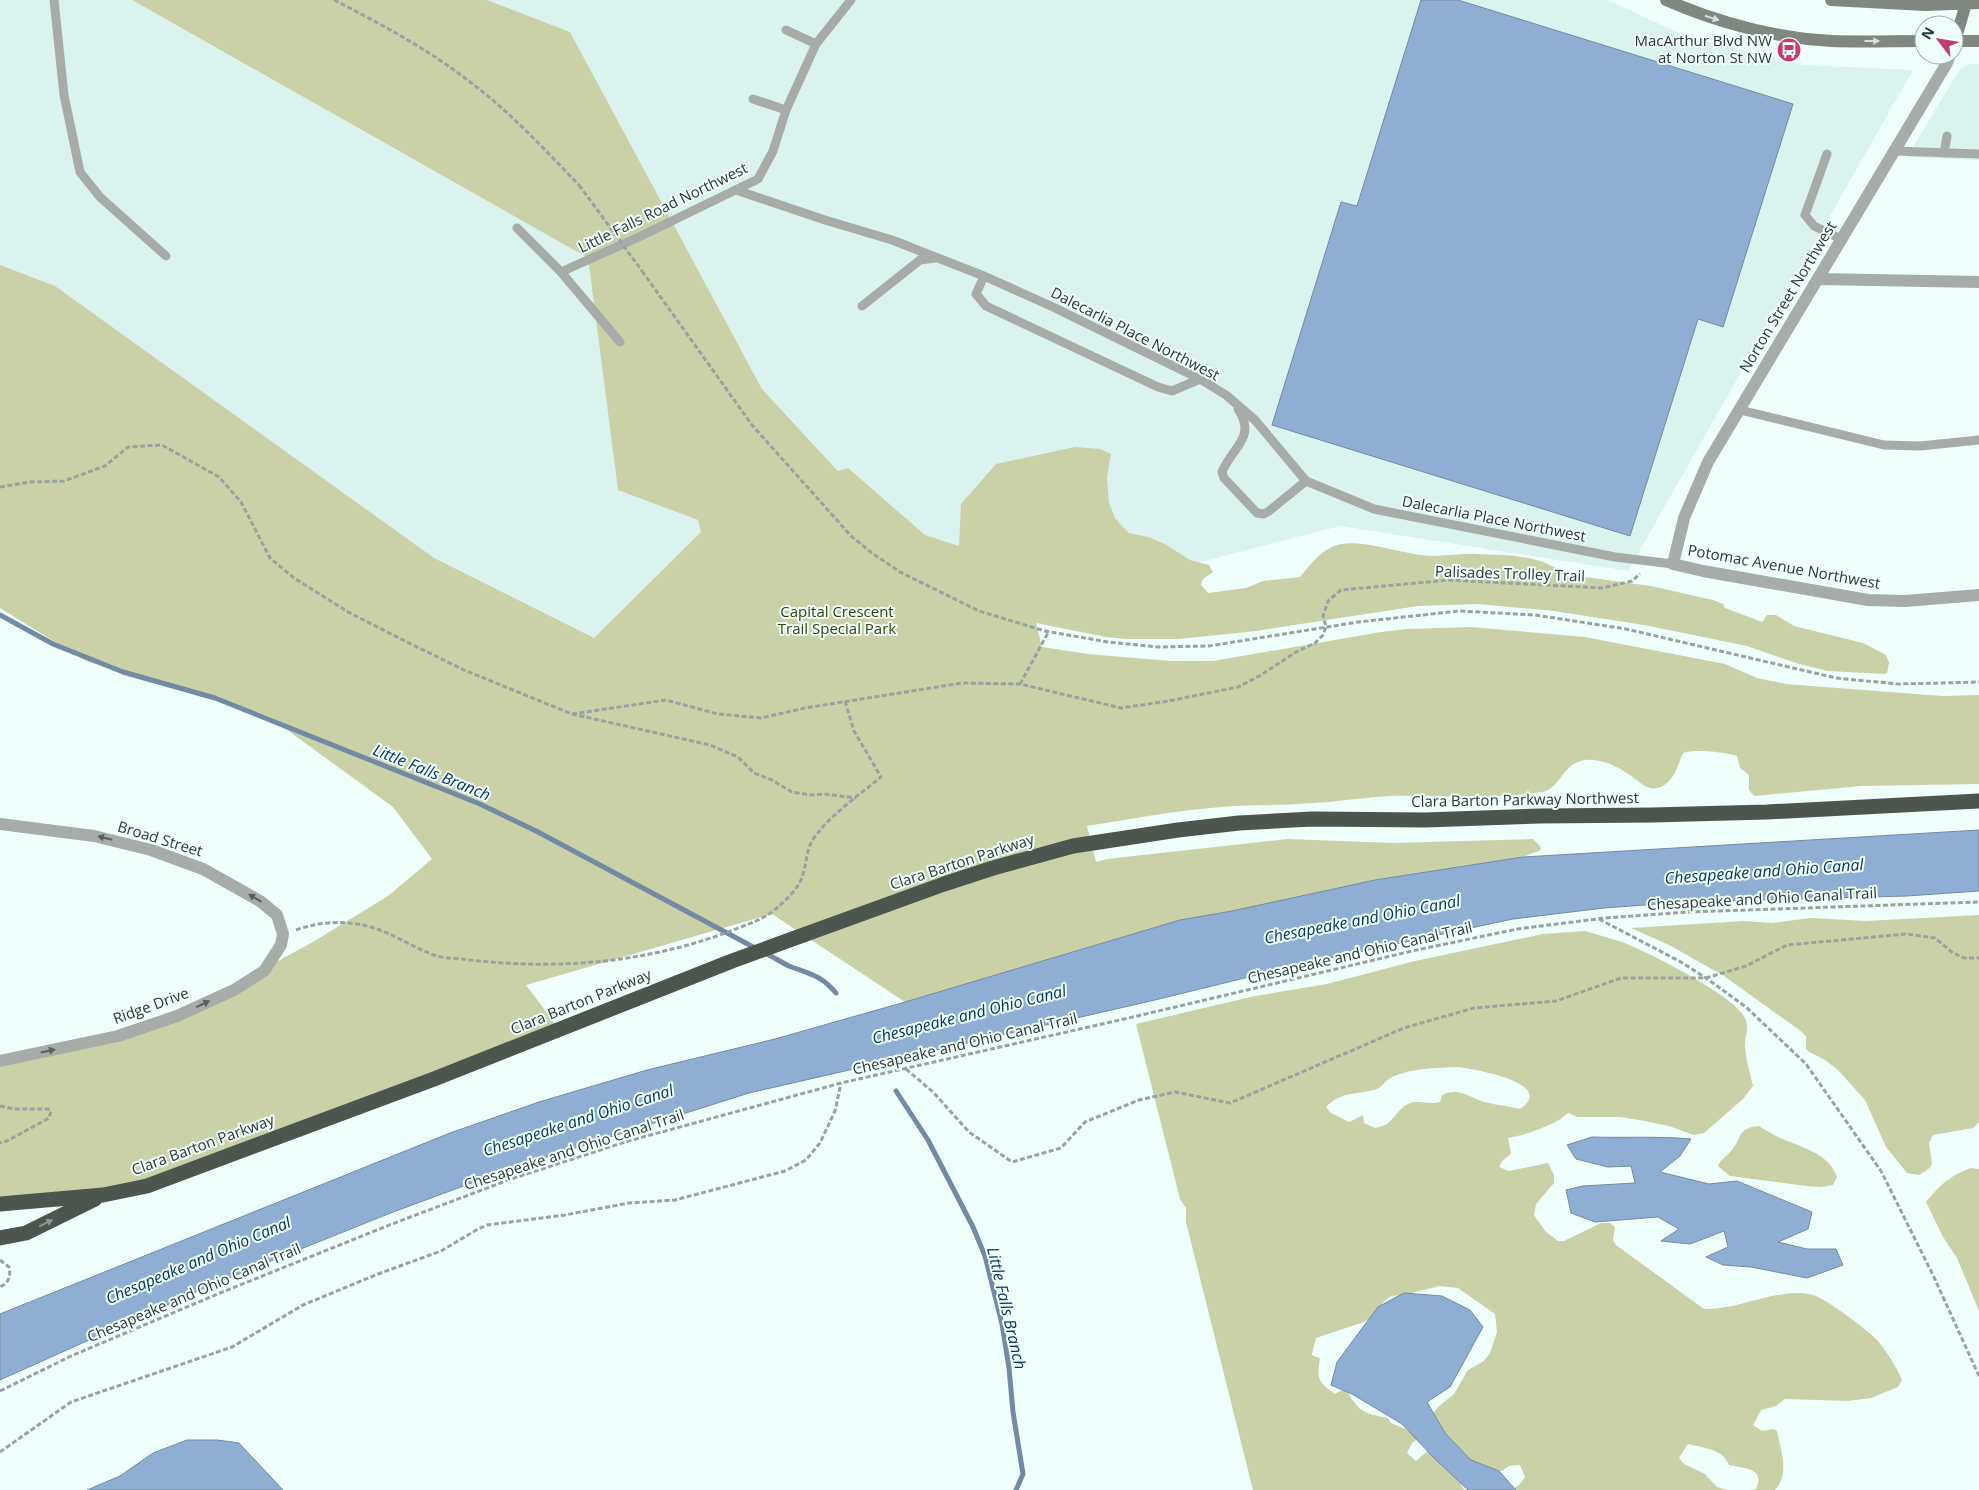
<svg xmlns="http://www.w3.org/2000/svg" width="1979" height="1490" font-family="'Open Sans',sans-serif">
<style>
.built{fill:#dbf3ee}
.green{fill:#cad1a7;fill-rule:evenodd}
.water{fill:#8faed4;stroke:#728aa4}
.lines{fill:none;stroke-linecap:round;stroke-linejoin:round}
.stream{stroke:#728aa4;stroke-width:5}
.path{stroke:#98a3a1;stroke-width:3;stroke-dasharray:5 2.5;stroke-linecap:butt}
.lane{stroke:#a8aca9;stroke-width:9}
.street{stroke:#a8aca9;stroke-width:12}
.secondary{stroke:#808781;stroke-width:12}
.highway{stroke:#4c554e;stroke-width:15}
.path-bridge{stroke:#98a3a1;stroke-width:3;stroke-dasharray:5 2.5;stroke-linecap:butt}
.oneway{fill:#d3e1dd}
.oneway2{fill:#595f5d}
.oneway3{fill:#8d9994}
.labels{text-anchor:middle;stroke-width:4;stroke-linejoin:round;paint-order:stroke}
.poi-label{font-size:15px;fill:#2f3534;stroke:#effffc;text-anchor:end}
.street-label{font-size:15px;fill:#2f3534;stroke:#effffc}
.park-label{font-size:15px;fill:#393f04;stroke:#effffc}
.water-label{font-size:16px;font-style:italic;fill:#073362;stroke:#effffc}
</style>
<rect width="100%" height="100%" fill="#effffc"/>
<path class="built" d="M0 0H132L588 258 618 489 698 520 728 622 430 788 34 623 0 595Z
M487 0H1608L1685 36 1803 65 1913 70 1628 571 1340 526 1023 608 903 540 762 389 570 32Z
M1970 64H1979V160L1907 157 1960 69Z"/>
<path class="green" d="M132 0H487L570 32 762 389 838 471 848 468 925 535 959 546 961 504 996 464 1075 447 1100 449 1111 454 1107 477 1109 503 1115 518 1122 526 1129 533 1148 537 1165 544 1190 560 1209 565 1213 572 1203 579 1201 585 1208 593 1246 588 1263 581 1300 577C1312 563 1322 548 1341 544 1362 540 1399 552 1421 555 1439 558 1460 553 1478 554 1499 555 1524 555 1543 562 1553 566 1561 572 1571 575L1651 586 1713 600 1723 604 1725 608 1762 622 1767 615H1776L1794 626 1863 643 1886 655 1889 663 1887 673 1884 674 1828 671 1799 664 1747 646 1644 625 1554 611 1477 604 1418 606 1256 631 1179 639H1126L1106 637 1036 623 1042 647 1088 654 1170 661H1213L1381 632 1406 629 1471 627 1585 637 1725 664 1757 678 1786 684 1942 696 1979 695V784L1861 786 1754 796 1749 790V775L1740 768 1737 756C1724 752 1694 749 1683 753 1677 767 1674 783 1658 788 1645 791 1638 779 1628 774 1617 766 1599 758 1586 760 1561 763 1562 788 1542 792 1492 800 1442 795 1391 796 1365 797 1338 802 1312 803 1282 806 1252 804 1222 807 1177 810 1132 819 1087 826L1096 862 1107 859 1288 839 1393 843 1533 839 1540 846 1541 850 1523 857 1375 880 1232 911 1180 920 905 1002 772 914 526 985 559 1029 147 1186 0 1204V1061L177 1016 313 942 388 896 432 859 393 807 268 716 86 661 0 608V265L55 286 434 558 594 638 701 532 698 520 618 490 588 258Z
M1979 915V1122L1973 1128 1933 1135 1929 1143 1932 1163 1930 1168 1919 1175 1907 1173 1886 1147 1865 1100 1838 1070 1825 1060 1809 1052 1806 1049V1036L1802 1032 1724 976 1669 945 1631 928 1744 921 1773 923 1810 918 1866 921Z
M1585 931C1598 935 1610 938 1622 942 1648 952 1734 995 1745 1018 1750 1031 1744 1036 1745 1048 1746 1060 1750 1073 1753 1086L1743 1099 1704 1133 1694 1135 1669 1126 1639 1120 1620 1117H1577L1569 1113C1564 1115 1562 1119 1557 1121 1540 1130 1527 1134 1508 1138L1511 1154 1502 1161 1499 1167 1509 1171 1548 1163 1554 1175V1183L1536 1204 1534 1215 1546 1232 1558 1241H1564L1601 1223H1610L1615 1227 1613 1240 1616 1245 1704 1309C1736 1310 1766 1293 1798 1293 1803 1293 1812 1294 1816 1296 1829 1301 1869 1331 1878 1341 1887 1352 1896 1366 1902 1380L1898 1387 1871 1398 1848 1401 1785 1399 1776 1406 1761 1410 1753 1425 1762 1431 1774 1429 1777 1431C1781 1451 1790 1474 1775 1490H1751L1756 1489C1766 1468 1743 1468 1729 1465 1723 1449 1704 1448 1688 1444L1679 1458 1684 1464 1705 1474 1717 1487 1728 1490H1742H1512L1519 1485 1525 1477 1520 1465 1509 1466 1502 1471 1463 1470C1458 1478 1459 1482 1464 1490H1253L1186 1222V1208L1180 1199 1136 1024 1255 996 1327 984 1415 961 1543 934ZM1458 1067C1473 1069 1558 1083 1520 1109 1508 1106 1496 1105 1484 1102 1469 1097 1459 1087 1442 1095L1440 1102C1429 1105 1417 1099 1408 1104 1398 1109 1395 1118 1387 1124 1384 1126 1379 1127 1375 1128L1364 1123 1363 1115 1349 1122 1331 1113 1326 1107C1340 1091 1359 1095 1377 1089 1382 1087 1384 1082 1389 1079 1406 1068 1439 1068 1458 1067ZM1439 1286 1458 1288 1495 1314 1497 1332 1490 1353 1484 1361 1468 1370 1454 1394 1438 1407 1425 1424 1410 1431 1391 1423 1388 1418C1361 1413 1359 1411 1345 1388L1335 1394C1317 1381 1317 1379 1320 1358L1313 1356 1312 1354 1316 1338 1364 1322 1376 1314 1384 1301 1391 1296 1404 1295ZM1426 1432 1431 1448 1416 1461 1407 1453 1412 1443Z
M1759 1126C1764 1129 1770 1133 1776 1136 1798 1147 1828 1151 1837 1177L1833 1185 1821 1187 1806 1186 1730 1176 1718 1166C1721 1159 1726 1157 1731 1151 1743 1138 1736 1128 1759 1126Z
M1971 1168 1979 1169V1311L1957 1258 1943 1237 1926 1202C1940 1185 1949 1176 1971 1168Z"/>
<path class="water" d="M1421 0H1458L1793 104 1723 327 1698 319 1630 536 1272 425 1341 202 1357 206Z
M1979 830V891L1907 896 1685 902 1604 908 1513 919 1298 965 1155 1000 749 1093 509 1169 388 1214 216 1283 0 1380V1314L450 1133 539 1102 647 1070 775 1039 905 1002 1180 920 1232 911 1375 880 1523 857Z
M1592 1137C1625 1138 1658 1136 1691 1139L1680 1156 1660 1172 1709 1184 1737 1181 1812 1212 1808 1229 1778 1242 1807 1249H1836L1843 1265 1807 1278 1751 1267 1723 1265 1706 1257 1728 1247 1724 1231 1690 1244 1661 1241 1679 1229 1658 1217 1595 1222 1571 1213 1566 1190 1583 1186 1635 1183 1631 1166 1608 1167 1576 1159 1567 1145Z
M1404 1293 1442 1296 1470 1310 1483 1327 1450 1387 1427 1402 1445 1433 1471 1460 1499 1471 1516 1490H1468L1433 1457 1402 1424 1352 1394 1331 1385 1337 1362 1378 1307Z
M187 1440H217L239 1443 283 1490H87L120 1476 153 1453Z"/>
<g class="lines">
<path class="stream" d="M0 615 53 644 123 672 215 698 480 804 538 832 757 949
M765 953C773 957 781 962 789 966 810 974 821 975 836 993
M896 1091 928 1140 973 1227 985 1256 1002 1324 1009 1368 1013 1412 1023 1474 1016 1490"/>
<path class="path" d="M334 0C383 25 431 51 474 85 512 114 545 150 579 185
M642 271 752 425 851 536 872 553 900 572 979 611 1045 631 1108 642 1157 647 1209 646 1358 622 1459 611 1535 615 1626 629 1836 678 1898 684 1979 682
M0 487 30 482 64 481 105 466 128 447 162 445 219 477 241 502 270 558 294 578 348 612 405 641 464 670 572 714 710 745 738 757 754 773 772 780 792 792 811 795 824 794 856 798
M1020 684 1049 631
M572 714 666 700 718 714 761 718 805 708 962 683 1020 684 1121 708 1169 701 1238 687 1261 675 1296 652 1315 643 1323 635 1326 627 1323 616 1328 601 1341 590 1449 580 1602 588 1632 581 1640 574
M1599 919 1681 962 1706 978 1746 1007 1806 1064 1881 1171 1933 1275 1979 1376
M296 930C321 921 349 920 374 928 396 935 415 949 437 956 447 959 460 958 470 960 559 970 644 963 728 932 745 925 764 920 778 907 788 898 800 887 803 874 807 862 806 849 814 838 831 814 858 796 881 777L854 731 845 701
M906 1069 933 1092 969 1132 1012 1162 1061 1148 1085 1122 1139 1100 1175 1092 1230 1103 1404 1028 1474 1008 1556 1001 1621 978H1706L1746 966 1787 945 1906 934 1935 938 1953 953 1964 958H1979
M0 1106 14 1109H48L51 1111 49 1118 7 1141 0 1143
M0 1260 9 1267C11 1276 9 1283 0 1287
M0 1391 71 1356 220 1293 392 1224 511 1179 625 1142 841 1083 1133 1017 1412 951 1517 929 1605 918 1688 912 1979 902
M0 1452 71 1402 232 1347 303 1305 378 1274 441 1251 478 1229 487 1225 565 1215 629 1203 675 1200 785 1171 806 1160 820 1143 835 1111 841 1083"/>
<path class="lane" d="M54 0 64 95 80 172 100 197 166 256
M786 30 816 44
M753 99 786 110
M1895 151 1979 154
M1944 153 1947 136
M1827 154 1805 215 1814 226 1841 239
M736 190 825 220 892 240 984 276 1053 307 1200 379 1226 395 1255 420 1306 481 1374 509 1615 557 1673 564
M517 228 561 272 620 342
M561 272 641 236 758 179 773 151 786 110 816 44 851 0
M984 276 976 294 986 306 1158 387 1172 391 1200 379
M862 306 920 260 935 258
M1238 409C1257 438 1232 447 1222 472L1224 478 1257 513 1264 514 1269 511 1306 481
M1740 410 1884 445 1920 446 1979 440"/>
<path class="street" d="M1950 55 1947 63 1708 462 1684 518 1673 564 1703 571 1868 600 1905 601 1979 595
M1819 279 1979 282
M0 824 94 836 151 850 203 869 260 901 277 915 283 934 281 945 264 971 234 990 177 1016 118 1036 0 1061"/>
<path class="secondary" d="M1666 0C1719 23 1775 38 1832 41 1863 42 1894 41 1924 41
M1831 0 1925 5 1979 3
M1954 41H1979
M1955 41 1967 0"/>
<path class="highway" d="M0 1204 103 1195 147 1186 434 1079 732 961 944 884 993 868 1073 846 1178 830 1239 823 1312 819 1425 820 1540 816 1652 815 1767 812 1979 801
M0 1238 26 1233 95 1199"/>
<path class="path-bridge" d="M579 185 642 271"/>
</g>
<defs><path id="oneway-solid" d="M-6-.8H1V-3.2L6.5 0L1 3.2V.8H-6Z" transform="scale(1.25)"/></defs>
<g class="oneway">
<use href="#oneway-solid" transform="translate(1712 18) rotate(18)"/>
<use href="#oneway-solid" transform="translate(1872 41)"/>
</g>
<g class="oneway2">
<use href="#oneway-solid" transform="translate(105 838) rotate(-166)"/>
<use href="#oneway-solid" transform="translate(255 898) rotate(-149)"/>
<use href="#oneway-solid" transform="translate(203 1004) rotate(-25)"/>
<use href="#oneway-solid" transform="translate(48 1051) rotate(-12)"/>
</g>
<use class="oneway3" href="#oneway-solid" transform="translate(46 1223) rotate(-26)"/>
<defs>
<symbol id="bus-disc" viewBox="-11 -11 22 22"><circle r="9.5" fill="#c43a74" stroke="#effffc"/><path d="M-5-6H5V4H4V6H2V4H-2V6H-4V4H-5ZM-3.5-4V0h7V-4ZM-3.5 1.2v1.5H-2V1.2ZM2 1.2v1.5H3.5V1.2Z" fill="#fff"/></symbol>
</defs>
<g fill-rule="evenodd">
<use href="#bus-disc" x="1775" y="36" width="28" height="28"/>
</g>
<g class="labels">
<g class="poi-label">
<text x="1772" y="46">MacArthur Blvd NW<tspan x="1772" dy="17">at Norton St NW</tspan></text>
</g>
<g class="street-label">
<text transform="translate(663 208) rotate(-26)" y="5">Little Falls Road Northwest</text>
<text transform="translate(1788 297) rotate(-59)" y="5">Norton Street Northwest</text>
<text transform="translate(1135 334) rotate(27)" y="5">Dalecarlia Place Northwest</text>
<text transform="translate(1494 519) rotate(11)" y="5">Dalecarlia Place Northwest</text>
<text transform="translate(1784 567) rotate(10)" y="5">Potomac Avenue Northwest</text>
<text transform="translate(1510 574) rotate(2)" y="5">Palisades Trolley Trail</text>
<text transform="translate(1525 800) rotate(-1)" y="5">Clara Barton Parkway Northwest</text>
<text transform="translate(160 839) rotate(17)" y="5">Broad Street</text>
<text transform="translate(962 862) rotate(-18)" y="5">Clara Barton Parkway</text>
<text transform="translate(1762 899) rotate(-3)" y="5">Chesapeake and Ohio Canal Trail</text>
<text transform="translate(1360 953) rotate(-13)" y="5">Chesapeake and Ohio Canal Trail</text>
<text transform="translate(581 1002) rotate(-22)" y="5">Clara Barton Parkway</text>
<text transform="translate(151 1006) rotate(-20)" y="5">Ridge Drive</text>
<text transform="translate(965 1044) rotate(-13)" y="5">Chesapeake and Ohio Canal Trail</text>
<text transform="translate(203 1145) rotate(-20)" y="5">Clara Barton Parkway</text>
<text transform="translate(574 1150) rotate(-18)" y="5">Chesapeake and Ohio Canal Trail</text>
<text transform="translate(194 1293) rotate(-23)" y="5">Chesapeake and Ohio Canal Trail</text>
</g>
<g class="park-label">
<text x="837" y="617">Capital Crescent<tspan x="837" dy="17">Trail Special Park</tspan></text>
</g>
<g class="water-label">
<text transform="translate(432 772) rotate(22)" y="6">Little Falls Branch</text>
<text transform="translate(1764 871) rotate(-4)" y="6">Chesapeake and Ohio Canal</text>
<text transform="translate(1362 919) rotate(-11)" y="6">Chesapeake and Ohio Canal</text>
<text transform="translate(969 1014) rotate(-14)" y="6">Chesapeake and Ohio Canal</text>
<text transform="translate(578 1120) rotate(-18)" y="6">Chesapeake and Ohio Canal</text>
<text transform="translate(198 1260) rotate(-23)" y="6">Chesapeake and Ohio Canal</text>
<text transform="translate(1007 1308) rotate(77)" y="6">Little Falls Branch</text>
</g>
</g>
<g transform="translate(1939 40) rotate(301)"><circle r="24" fill="#effffc" stroke="#a2aeac"/>
<path d="M0-4L9 19L0 12L-9 19Z" fill="#c43a74"/>
<text y="-8" font-size="14" font-weight="bold" text-anchor="middle" fill="#2f3534">N</text>
</g>
</svg>
